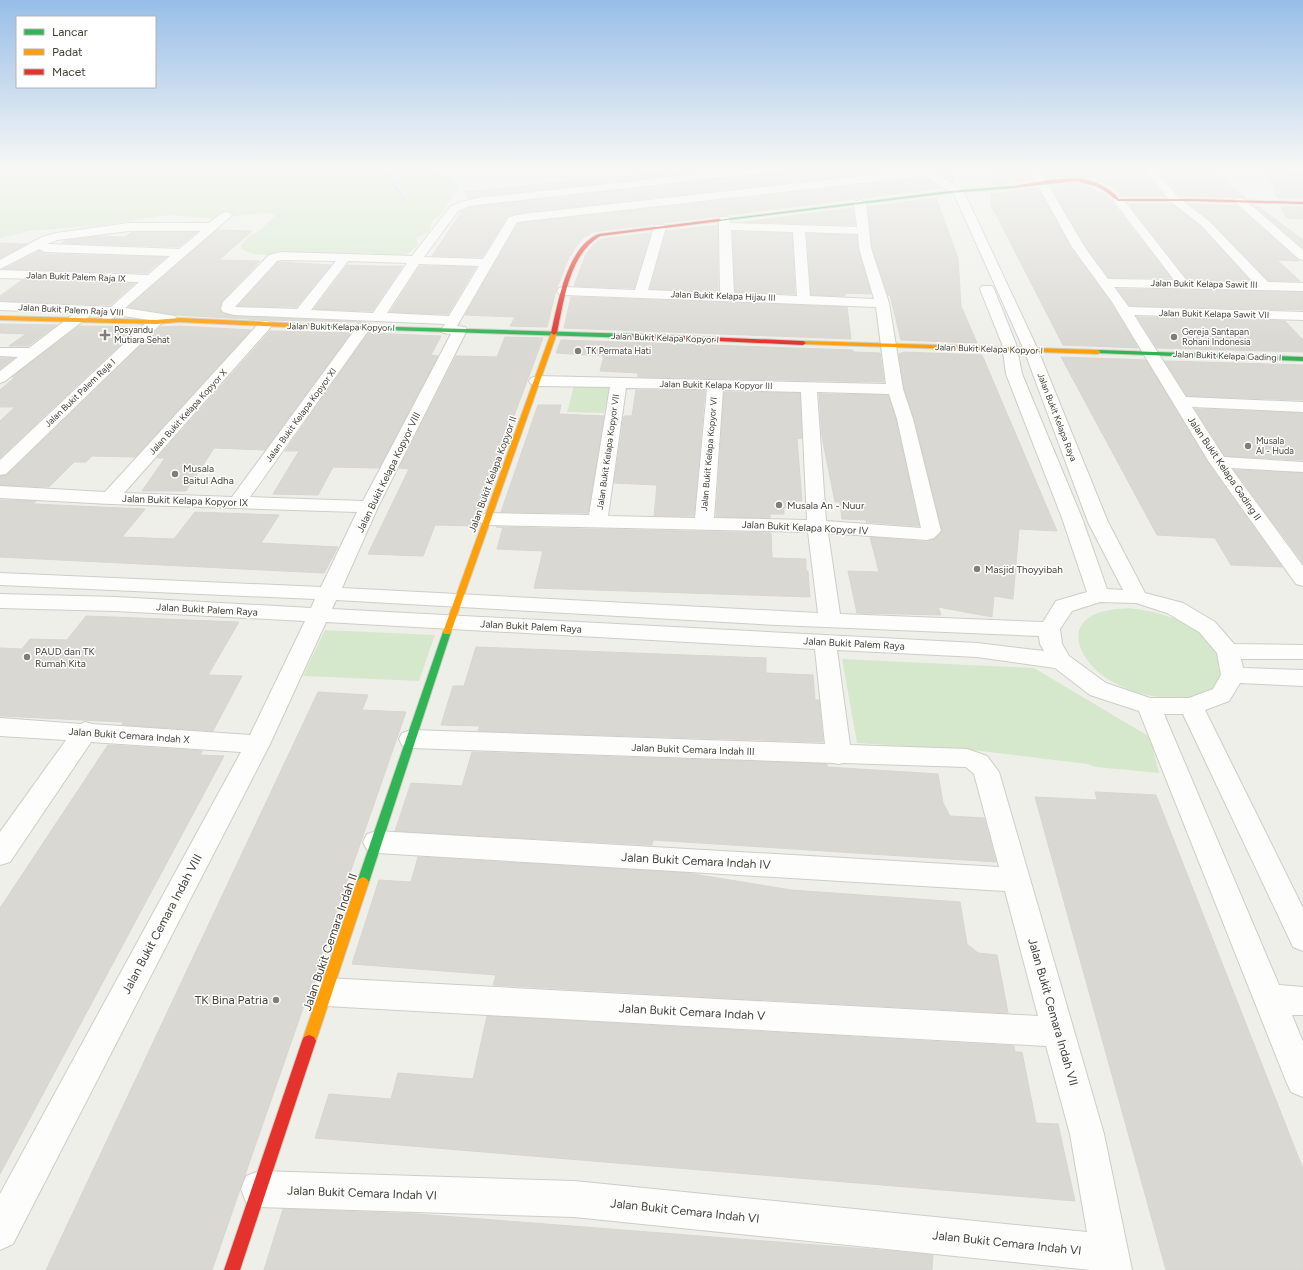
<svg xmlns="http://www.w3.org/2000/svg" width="1303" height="1270" font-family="Figtree,sans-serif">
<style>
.green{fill:#d6e8cc}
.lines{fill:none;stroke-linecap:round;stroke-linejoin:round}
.stream{fill:#bfcde9;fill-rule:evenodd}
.building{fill:#d9d8d2;stroke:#d7d6d0}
.street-casing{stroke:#cdcdc8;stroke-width:2}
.fast-casing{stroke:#cfcfc3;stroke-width:2}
.slow-casing{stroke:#cfcfc3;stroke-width:2}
.jam-casing{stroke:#cfcfc3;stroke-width:2}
.street{fill:#fdfdfc;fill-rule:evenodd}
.fast{fill:#30b455;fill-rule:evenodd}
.slow{fill:#ff9f0a;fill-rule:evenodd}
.jam{fill:#e5322d;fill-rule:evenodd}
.poi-dot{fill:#807f76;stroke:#fff;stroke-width:1.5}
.labels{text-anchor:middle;stroke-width:3;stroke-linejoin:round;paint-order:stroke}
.far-street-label{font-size:9px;fill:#444237;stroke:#fff}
.far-poi-label{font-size:9px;fill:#444237;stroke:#fff;text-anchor:start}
.poi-label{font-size:10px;fill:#444237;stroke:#fff;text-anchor:start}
.street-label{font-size:10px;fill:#444237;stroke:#fff}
.near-street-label{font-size:12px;fill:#444237;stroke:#fff}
.near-poi-label{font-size:12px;fill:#444237;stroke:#fff;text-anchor:end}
</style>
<rect width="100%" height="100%" fill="#efefea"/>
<path class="green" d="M0 168H428L429 170 431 172C443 175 456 175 458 190L445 207V211L432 221 429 232 416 238 418 245 409 253 400 257H383L371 253 341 255 285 254 268 255 253 254 242 249 241 246 247 238 260 230 275 216 273 214 262 213 214 219 169 215 104 225 29 231 0 238Z
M574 386 610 387 604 413 567 412Z
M1129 608C1156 611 1204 623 1217 649 1221 655 1223 663 1225 669 1222 675 1220 684 1215 688 1208 695 1194 697 1184 698 1156 700 1126 692 1103 676 1086 663 1066 636 1088 618 1099 610 1116 609 1129 608Z
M325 630 435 635 419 681 303 676Z
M842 659 1034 668 1150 737 1159 773 1096 767 1087 764 981 751 857 743Z"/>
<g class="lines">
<path class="stream" d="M383 168H387L388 172 405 199H403L384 172Z"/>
</g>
<path class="building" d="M692 168H742L469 199 464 192Z
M784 168 913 169 523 213 508 216 482 257 432 256 462 211 469 207 778 172Z
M930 168H953L954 184 933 169Z
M993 168H1149L1146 174 1164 196H1122L1111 186 1097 180 1068 176 1046 178 1040 170H1031L1030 174 1033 180 992 185Z
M1162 168H1220L1217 175 1246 198 1180 196 1159 173Z
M1265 169 1303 172V198H1277Z
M924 178 942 188 593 232 583 238 575 248 568 260 556 290 547 327 510 326 515 317 465 315 518 223Z
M1068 184H1082L1106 195 1171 278H1109L1085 245 1051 187Z
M1038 188 1071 248 1111 303 1138 348 1063 345 991 205V194Z
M936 198 958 258 961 306 977 343 901 340 890 295H888L872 248 868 207Z
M1129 204H1172L1200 226 1250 280H1188Z
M1190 204 1237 206 1299 261 1277 260 1300 281H1269L1210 220Z
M1255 206H1258L1303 240V248Z
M1281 207H1303V219L1286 218Z
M853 208 855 225 743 222Z
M718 225V291L650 289 666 231Z
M217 230 252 231 219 260 260 261 222 301 220 309 223 313 234 316 362 322 265 320 176 315 128 307Z
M132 232H197L178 247 62 243 66 240 97 236 125 237Z
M733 232 792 233 795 294 735 292Z
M651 233 634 288 574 286 586 254 593 245 601 239Z
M807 234 857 235 858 248 871 294 845 293V296L811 295Z
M0 243 27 244 0 258Z
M39 251 45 254 166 257 147 273 4 269Z
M278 262 331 265 296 307 238 306Z
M347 265 375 266H403L372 311 314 309Z
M423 266 476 267 448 314 390 312 419 267Z
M22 280 135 283 110 305 0 301V296Z
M1117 289 1303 292V310L1130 306Z
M571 297 847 307 851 339 564 328Z
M1137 317 1285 321 1303 340V352L1157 348Z
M0 324 57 325 28 346H9L26 334 0 333Z
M79 326 139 327 0 458V421L15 407H0V390L15 377H12Z
M179 326 251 330 135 457 92 456 86 462H74L49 487 0 485V476L7 475 160 327Z
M270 331 351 333 265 450 214 448 186 491H142L165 458H157Z
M368 333 441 336 431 355 438 356 379 468 333 467 318 495 273 494 299 451H285Z
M505 337 543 338 473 526 435 525 423 556 368 554 409 469 399 468 456 356 497 357Z
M561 340 853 350V352L880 353 884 382 638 377V373L600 371 604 356 556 353Z
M904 352 982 355 1057 531 1019 529 1013 599 994 596 992 617 938 607 941 615 857 613 848 571 879 572 870 537 927 542 935 539 942 531 914 419 904 389 899 354Z
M1061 357 1146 360 1208 463 1282 567 1231 565 1215 538 1157 535Z
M0 358H14L0 369Z
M1165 361 1303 365V400L1187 396Z
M636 390H705L694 516H654L657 485 614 483 624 416H632Z
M724 392 800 393 802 438 797 439 802 501H794L795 508H784V514H770V518L716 517Z
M819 394 888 395 896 419 919 526 866 522V520L842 519 840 502H835L822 437Z
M538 405H561L559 414 604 416 588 513 501 512Z
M1195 409 1303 413V460L1225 456Z
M1234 470 1303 473V563Z
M0 500 36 501 33 504 145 509 122 537 174 539 195 512 279 515 261 543 338 547 324 573 0 557Z
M496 527 771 533 772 558 806 559V571H808L810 597 534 588 543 551 497 549 503 527Z
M86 616 239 622 208 675 242 676 213 731 122 725 123 722 0 716V648L22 649 30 639 67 640Z
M476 647 766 658V673L813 675 815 700H819L823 742 478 731 480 726 441 725 453 686H464Z
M318 692 368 695 362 710 406 712 212 1270H46Z
M108 745 202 751 200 755 224 756 0 1174V908Z
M472 752 827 764V767L938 774 943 803 950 816 984 818 996 862 653 840 652 845 395 831 411 783 462 786Z
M1095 792 1156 795 1303 1169V1270H1166L1035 797 1097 800Z
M418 857 687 873 791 890 960 902 967 944 978 953 997 955 1008 1013 493 985 496 975 352 964 379 880 411 882Z
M487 1016 1014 1046 1015 1052H1022L1036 1123 1058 1124 1075 1201 315 1138 329 1094 391 1099 398 1073 473 1079Z
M283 1209 417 1214 868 1249 933 1255 932 1270H264Z"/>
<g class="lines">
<defs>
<path id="street" d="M753 168H783L778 171 469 206 458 211 424 257 483 259 509 217 523 214 916 170 914 168H926L932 170 964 192 1038 350 1108 522 1145 593 1183 603 1215 622 1234 644 1303 645V659H1241L1243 668 1303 670V686L1240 683 1229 701 1205 710 1303 908V951L1293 947 1183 714H1164L1279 985 1303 987V1015H1292L1303 1042V1097L1291 1092 1286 1081 1139 711 1090 695 1055 668 977 657 837 650 850 745 967 749 987 756 999 772 1104 1134 1132 1270H1091L574 1217 259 1207 246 1202 241 1189 246 1176 259 1171 574 1181 1087 1232 1070 1134 1046 1046 326 1006 315 1002 310 992 315 982 326 978 1038 1016 1005 891 377 853 367 850 363 842 367 834 377 831 999 867 974 774 966 767 843 763 839 764 834 763 411 748 402 745 399 739 402 733 411 730 825 744 815 649 326 622 270 744 13 1244 0 1250V1194L241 752 91 742 10 862 0 865V832L66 740 0 736V718L81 724 85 722 92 724 250 735 305 621 116 611 0 608V594L116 597 311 608 315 599 0 585V573L321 587 357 512 110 504 0 498V486L105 492 260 322 265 321 270 322 272 325 270 328 124 493 232 497 359 324 364 323 369 324 371 327 250 497 363 501 451 334 443 333 441 330 445 324 234 315 223 312 221 309 223 302 269 255 281 252 412 256 450 207 461 202 478 198ZM924 176 954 194 1024 350 1088 522 1123 590 1107 589 1082 518 1022 374 1016 344 994 289 992 286H982L980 289 1002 344 1006 374 1062 518 1087 592 1056 601 1043 622 840 614 828 533 927 540 934 538 941 531 913 419 903 389 889 303 871 248 866 203 860 200 854 203 857 227 731 223 729 217H721L719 219V226L720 293 648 290 666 227 664 225H656L654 227 635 290 564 287 559 288 557 291 559 294 564 295 876 307 886 384 537 376 531 378 529 381 531 384 537 386 610 387 589 515 488 513 481 515 478 519 481 523 488 525 808 532 818 613 342 588 378 507 467 330 465 327 457 326 517 222ZM731 230 793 232 797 296 734 293ZM805 232 858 234 859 248 874 299 810 296ZM281 260 336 261 297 309 235 307 277 261ZM348 261 407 263 373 313 311 310ZM419 264 479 266 449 316 387 313ZM626 388 707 389 695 518 608 516ZM723 390 801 392 807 520 714 518ZM817 392 889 394 897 419 921 528 826 521ZM336 600 777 625 1039 636 1040 644 1044 651 977 643 332 609ZM1100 602 1136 603 1167 613 1199 632 1217 653 1221 675 1213 689 1189 698H1150L1106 683 1069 656 1062 644 1060 629 1072 611Z
M1151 168H1161L1157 173 1179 198 1209 221 1268 282 1303 283V291L1114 287 1129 307 1303 312V320L1134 315 1186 397 1303 402V412L1192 407 1224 457 1303 462V472L1231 468 1303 566V586L1296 584 1209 462 1112 302 1072 247 1031 173 1032 171H1040L1084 246 1108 279 1174 280 1113 200 1118 197 1122 198 1187 281 1253 282 1201 225 1171 202 1147 173Z
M1240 198 1244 199 1303 250V260L1299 259 1236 203 1234 201 1236 199Z
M226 212 230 213 232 215 230 217 125 308 175 316 177 319 175 322H163L6 474 0 475V460L149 320 117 315C112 320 109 320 103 319L101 316 102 315 92 314 5 381 0 383V371L18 357 0 356V348H29L75 313 0 310V302L111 307 139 282 0 278V270L148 275 170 256 45 252 39 249 0 269V260L42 237 56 233 129 223H209L222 213ZM129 231H201L179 249 47 244 57 240Z"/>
<path id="fast" d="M1012 186 1014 188 950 193 719 221 717 220 950 191Z
M328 325 634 334 637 336 634 338 326 328V326Z
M1098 350 1303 357V361L1096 353V351Z
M447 629 451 632 369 882 367 885 363 887 359 885 357 882 443 632Z"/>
<path id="slow" d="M0 316 156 320 179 318 328 325 331 327 328 329 179 322 156 324 0 320Z
M554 331 557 333 451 632 450 634H444L443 632 551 333Z
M803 341 1098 350 1101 352 1098 354 801 344 800 343Z
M363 877 367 879 369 882 316 1041 314 1045 309 1047 304 1045 302 1041 357 882 359 879Z"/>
<path id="jam" d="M1076 178C1093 180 1108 186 1119 199H1193L1303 202V204L1193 201H1118L1105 191 1096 186 1076 181 1012 188 1010 187 1048 180Z
M719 219 721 220V221L600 236C569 255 564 300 557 333L554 335 551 333C558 303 567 246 599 234Z
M634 334 803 341 806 343 803 345 632 337 631 336Z
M309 1035 314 1037 316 1041 240 1270H224L302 1041 304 1037Z"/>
</defs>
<use href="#street" class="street-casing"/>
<use href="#fast" class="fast-casing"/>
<use href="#slow" class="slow-casing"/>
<use href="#jam" class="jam-casing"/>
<use href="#street" class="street"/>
<use href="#fast" class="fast"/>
<use href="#slow" class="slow"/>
<use href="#jam" class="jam"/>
</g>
<linearGradient id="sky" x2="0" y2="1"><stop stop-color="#97bee8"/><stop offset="0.49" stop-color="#f8f8f6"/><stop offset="1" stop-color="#f8f8f6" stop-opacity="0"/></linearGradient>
<rect width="1303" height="345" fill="url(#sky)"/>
<g class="poi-dot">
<path d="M103 329h4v4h4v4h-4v4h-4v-4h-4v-4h4z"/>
<circle cx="1174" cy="337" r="4"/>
<circle cx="578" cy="351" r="4"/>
<circle cx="1248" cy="446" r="4"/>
<circle cx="175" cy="474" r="4"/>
<circle cx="779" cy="505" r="4"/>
<circle cx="977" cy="569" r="4"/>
<circle cx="27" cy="657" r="4"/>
<circle cx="276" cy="1000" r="4"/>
</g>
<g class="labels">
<g class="far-street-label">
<text transform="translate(76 277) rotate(2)" y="3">Jalan Bukit Palem Raja IX</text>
<text transform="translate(1204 284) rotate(1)" y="3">Jalan Bukit Kelapa Sawit III</text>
<text transform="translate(723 296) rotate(2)" y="3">Jalan Bukit Kelapa Hijau III</text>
<text transform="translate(71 310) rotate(3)" y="3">Jalan Bukit Palem Raja VIII</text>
<text transform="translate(1214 314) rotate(1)" y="3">Jalan Bukit Kelapa Sawit VII</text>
<text transform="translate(341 327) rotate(1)" y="3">Jalan Bukit Kelapa Kopyor I</text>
<text transform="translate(665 338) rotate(2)" y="3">Jalan Bukit Kelapa Kopyor I</text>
<text transform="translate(989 349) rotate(2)" y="3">Jalan Bukit Kelapa Kopyor I</text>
<text transform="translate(1227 356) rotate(2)" y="3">Jalan Bukit Kelapa Gading I</text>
<text transform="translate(716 385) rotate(1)" y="3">Jalan Bukit Kelapa Kopyor III</text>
<text transform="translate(80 393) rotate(-44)" y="3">Jalan Bukit Palem Raja I</text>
<text transform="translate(188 412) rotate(-48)" y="3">Jalan Bukit Kelapa Kopyor X</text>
<text transform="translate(301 415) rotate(-54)" y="3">Jalan Bukit Kelapa Kopyor XI</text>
<text transform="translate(1057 417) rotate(69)" y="3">Jalan Bukit Kelapa Raya</text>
<text transform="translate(608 452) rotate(-82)" y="3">Jalan Bukit Kelapa Kopyor VII</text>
<text transform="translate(709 454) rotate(-85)" y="3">Jalan Bukit Kelapa Kopyor VI</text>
</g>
<g class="far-poi-label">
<text x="114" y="333">Posyandu<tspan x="114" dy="10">Mutiara Sehat</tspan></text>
<text x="1182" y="335">Gereja Santapan<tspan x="1182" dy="10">Rohani Indonesia</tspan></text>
<text x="586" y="354">TK Permata Hati</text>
<text x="1256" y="444">Musala<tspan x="1256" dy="10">Al - Huda</tspan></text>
</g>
<g class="poi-label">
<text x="183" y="472">Musala<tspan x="183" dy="12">Baitul Adha</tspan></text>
<text x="787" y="509">Musala An - Nuur</text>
<text x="985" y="573">Masjid Thoyyibah</text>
<text x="35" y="655">PAUD dan TK<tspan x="35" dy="12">Rumah Kita</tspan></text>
</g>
<g class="street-label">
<text transform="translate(1225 468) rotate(56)" y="4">Jalan Bukit Kelapa Gading II</text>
<text transform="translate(388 472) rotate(-64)" y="4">Jalan Bukit Kelapa Kopyor VIII</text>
<text transform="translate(492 474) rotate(-70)" y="4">Jalan Bukit Kelapa Kopyor II</text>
<text transform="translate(185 500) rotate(2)" y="4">Jalan Bukit Kelapa Kopyor IX</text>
<text transform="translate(805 527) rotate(3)" y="4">Jalan Bukit Kelapa Kopyor IV</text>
<text transform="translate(207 609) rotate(3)" y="4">Jalan Bukit Palem Raya</text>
<text transform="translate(531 626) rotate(3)" y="4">Jalan Bukit Palem Raya</text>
<text transform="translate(854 643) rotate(3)" y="4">Jalan Bukit Palem Raya</text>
<text transform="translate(129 735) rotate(4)" y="4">Jalan Bukit Cemara Indah X</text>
<text transform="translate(693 749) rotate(2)" y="4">Jalan Bukit Cemara Indah III</text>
</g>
<g class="near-street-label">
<text transform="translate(696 861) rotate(3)" y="4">Jalan Bukit Cemara Indah IV</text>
<text transform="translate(162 924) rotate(-62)" y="4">Jalan Bukit Cemara Indah VIII</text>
<text transform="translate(330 942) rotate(-71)" y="4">Jalan Bukit Cemara Indah II</text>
<text transform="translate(692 1012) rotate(3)" y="4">Jalan Bukit Cemara Indah V</text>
<text transform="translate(1053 1012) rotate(74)" y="4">Jalan Bukit Cemara Indah VII</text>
<text transform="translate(362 1193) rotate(2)" y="4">Jalan Bukit Cemara Indah VI</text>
<text transform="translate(685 1211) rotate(6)" y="4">Jalan Bukit Cemara Indah VI</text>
<text transform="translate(1007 1243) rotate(6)" y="4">Jalan Bukit Cemara Indah VI</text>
</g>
<g class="near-poi-label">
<text x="268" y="1004">TK Bina Patria</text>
</g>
</g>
<rect x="16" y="16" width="140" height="72" fill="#ffffff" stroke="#b4b3af"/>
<rect x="24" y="29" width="20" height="6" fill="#30b455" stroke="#b4b3af"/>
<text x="52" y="36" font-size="12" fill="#444237">Lancar</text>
<rect x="24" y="49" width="20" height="6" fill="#ff9f0a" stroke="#b4b3af"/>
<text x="52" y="56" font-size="12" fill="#444237">Padat</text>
<rect x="24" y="69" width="20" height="6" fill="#e5322d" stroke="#b4b3af"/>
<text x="52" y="76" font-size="12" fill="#444237">Macet</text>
</svg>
